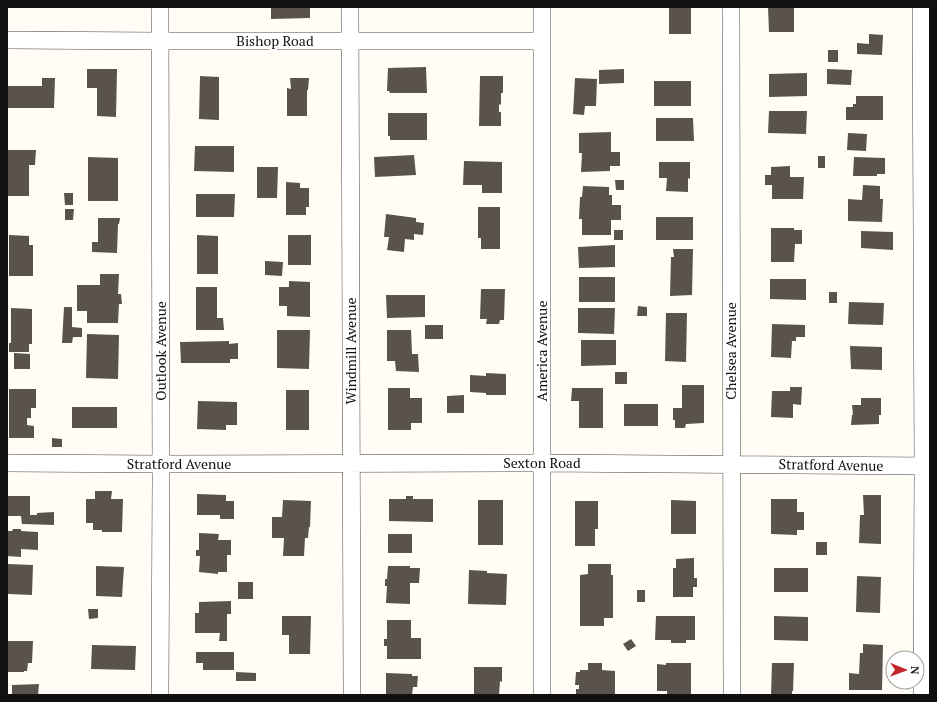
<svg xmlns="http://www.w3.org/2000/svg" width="937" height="702" font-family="'PT Serif',serif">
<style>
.building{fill:#5a524d}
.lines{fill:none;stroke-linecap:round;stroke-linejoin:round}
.minor-casing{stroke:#444;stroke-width:18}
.minor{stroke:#fff;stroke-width:17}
.labels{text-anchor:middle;stroke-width:4;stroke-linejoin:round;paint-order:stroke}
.street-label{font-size:14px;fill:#111;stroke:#fff}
</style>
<rect width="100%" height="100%" fill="#fffdf5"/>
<path class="building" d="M271 7H310V18L271 19Z
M669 7H691V34H669Z
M768 7H794V32H769Z
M869 34 883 35 882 55 857 54V43L869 44Z
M828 50H838V62H828Z
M426 67 427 93H390L389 91H387L388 68Z
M87 69H117L116 117 97 116V88H87Z
M624 69V83L599 84V70Z
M827 69 852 70 851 85 827 84Z
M807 73V96L769 97V74Z
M200 76 219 77V120L199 119Z
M480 76H503V93H501V105L499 104V112H501V126H479Z
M42 78H55L54 108H7V86H42Z
M290 78H309L308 90H307V116H287V88L291 89Z
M575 78 597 79 596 106H585L584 115 573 114Z
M654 81H691V106H654Z
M856 96H883V120H846V107H853V104H856Z
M769 111H807L806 134 768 133Z
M388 113H427V140H390V136H388Z
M656 118H693L694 141H656Z
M611 132V152H620V166H610V171L581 172 582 153H579V133Z
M848 133 867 134 866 151 847 150Z
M195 146H234V172L194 171Z
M7 150H36L35 165H29V196H7Z
M414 155 416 175 375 177 374 157Z
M818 156H825V168H818Z
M88 157 118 158V201H88Z
M854 157 885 158V174H877V176H853Z
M464 161 502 162V193H482V185H463Z
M659 162H690V179L688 178V192L666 191 667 178H659Z
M790 166V177H804L803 199H772V185H765V175H771V167Z
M257 167H278L277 198H257Z
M615 180H624V190H616Z
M286 182 300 183V188H309V207H306V215H286Z
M863 185 880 186V199H883L882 222 848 221V199L862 200Z
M583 186 609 187V195H612V205H621V220H611V235H582V219H579L580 197H582Z
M64 193H73V205H65Z
M196 194H235L234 217H196Z
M478 207H500V249H481V238H478Z
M65 209H74L73 220H65Z
M386 214 416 218V222L424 223 423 235 414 234V240L405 239 404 252 387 250 389 237H384Z
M656 217H693V240H656Z
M98 218H120L119 224H118L117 253 92 252V242H98Z
M771 228H794V230H802V244H795L794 262H771Z
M614 230H623V240H614Z
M861 231 893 232V250L861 248Z
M9 235 29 236V245H33V276H9Z
M197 235 218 236V274H197Z
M288 235H311V265H288Z
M615 245V267L579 268 578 247Z
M673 249H693L692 295 670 296 671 257H674Z
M265 261 283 262 282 276 265 275Z
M100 274H119L118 294H121L122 304H119L118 323H87V311H77V285H100Z
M579 277H615V302H579Z
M770 279H806V300L770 299Z
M289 281 310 282V317L287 316V306H279V287H289Z
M196 287H217V318H223L224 330H196Z
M481 289H505L504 320H500L499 324H486L487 319H480Z
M829 292H837V303H829Z
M386 295H425V317L387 318Z
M849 302 884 303 883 325 848 324Z
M638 306 647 307V316H637Z
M64 307H72V327L82 328V337H73L72 343H62Z
M11 308 32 309V344H29V352H9V343H11Z
M578 308H615L614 334 578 333Z
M666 313H687L686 362 665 361Z
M772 324 805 325V337H796V341H792L791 358 771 357Z
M425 325H443V339H425Z
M277 330H310L309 369 277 368Z
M387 330H411L412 354H418L419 372 396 371 395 361H387Z
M87 334 119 335 118 379 86 378Z
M581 340H616V365L581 366Z
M229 341V344L238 343V359H230V363H181L180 342Z
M850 346 882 347V370L851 369Z
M14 353 30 354V369H14Z
M615 372H627V384H615Z
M486 373 506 374V395H486V393L470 392V375L486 376Z
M682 385H704V423L686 424 685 428H675V420H673V408H682Z
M790 387H802L801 405 793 404V418L771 417 772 391H790Z
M388 388H410V398H422V423H411V430H388Z
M572 388H603V428H579V401H571Z
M9 389H36V408H31V418H27V425L34 426V438H9Z
M286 390H309V430H286Z
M464 395V413H447V396Z
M861 398H881V415H879V424L851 425 852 415H853L852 405H861Z
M198 401 237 402V425H226V430L197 429Z
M624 404H658V426H624Z
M72 407H117V428H72Z
M52 438 62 439V447H52Z
M95 491H112L111 499H123L122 532H102V530H93V523H86V499H95Z
M197 494 226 495V501H234V519H220V515H197Z
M863 495H881V544L859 543 860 515H864Z
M7 496H30V515H37V513L54 512V525L22 524 21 516H7Z
M406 496H413V499H433V522L389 521V499H406Z
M771 499H797V512H804V530H797V535L771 534Z
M283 500 311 501 310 527H309L308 538H305L304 556H283L284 538H272V517H282Z
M478 500H503V545H478Z
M671 500 696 501V534H671Z
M575 501H598V529H595V546H575Z
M13 529H21V531L38 532V550L21 549V557L7 556V531H12Z
M199 533 219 534 218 540H231V555H227V572H218V574L199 572 200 556H196V550H199Z
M388 534H412V553H388Z
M816 542H827V555H816Z
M694 558V578H697V587H693V597H673V568H676V559Z
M8 564 33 565 32 595 8 594Z
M588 564H611V575H613V618H604V626H580V575L588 574Z
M96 566 124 567 122 597 96 596Z
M388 566H410V568H420L419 583H410V604L386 603 387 586H385V579H387Z
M774 568H808V592H774Z
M469 570 487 571V573L507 574 506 605 468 604Z
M857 576 881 577 880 613 856 612Z
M238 582H253V599H238Z
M637 590H645V602H637Z
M231 601V614H227V641H219L220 633H195V613H199V602Z
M88 609H98V618L89 619Z
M282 616H311L310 654H289V635H282Z
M656 616H695V640H686V643H671V640H655Z
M774 616 808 617V641L774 640Z
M387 620H411V638H421V659H387V646H384V639H387Z
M631 639 636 646 628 651 623 644Z
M7 641H33L32 663H28L27 671H24V672H7Z
M863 644 883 645 882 690H849V673L859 674 860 653H863Z
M92 645 136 646 135 670 91 669Z
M196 652H234V670H203V663H196Z
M588 663H602V670L615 671V694H576V689H579V685H575L576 672H580V670H588Z
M666 663H691V695H667V691H657V664L666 665Z
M772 663H794L793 691H792V695H771Z
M474 667H502V682L500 681 499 695H474Z
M236 672 256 673V681H236Z
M386 673 412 674V676H418L417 687H413L412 695H386Z
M39 684 38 695H12V685Z"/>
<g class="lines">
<defs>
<path id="minor" d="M160 7 161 479 160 695
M350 7 352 695
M542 7V695
M731 7 732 695
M921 7 923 466 922 695
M7 40 160 41H542
M7 463 161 464 542 463 930 466"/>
</defs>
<use href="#minor" class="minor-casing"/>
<use href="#minor" class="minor"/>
</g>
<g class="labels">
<g class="street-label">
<text x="275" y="46">Bishop Road</text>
<text transform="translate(161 351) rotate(-90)" y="5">Outlook Avenue</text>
<text transform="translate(351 351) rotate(-90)" y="5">Windmill Avenue</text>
<text transform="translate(542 351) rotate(-90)" y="5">America Avenue</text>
<text transform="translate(731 351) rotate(-90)" y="5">Chelsea Avenue</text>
<text x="542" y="468">Sexton Road</text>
<text x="179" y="469">Stratford Avenue</text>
<text transform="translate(831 465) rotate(1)" y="5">Stratford Avenue</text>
</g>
</g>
<rect width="937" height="702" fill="none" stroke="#111111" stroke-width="16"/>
<g transform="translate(905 670) rotate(91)"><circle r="19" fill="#ffffff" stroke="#a0a0a0"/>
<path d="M0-3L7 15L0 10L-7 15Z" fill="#c4262e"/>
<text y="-6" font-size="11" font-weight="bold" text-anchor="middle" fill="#111111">N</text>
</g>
</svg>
